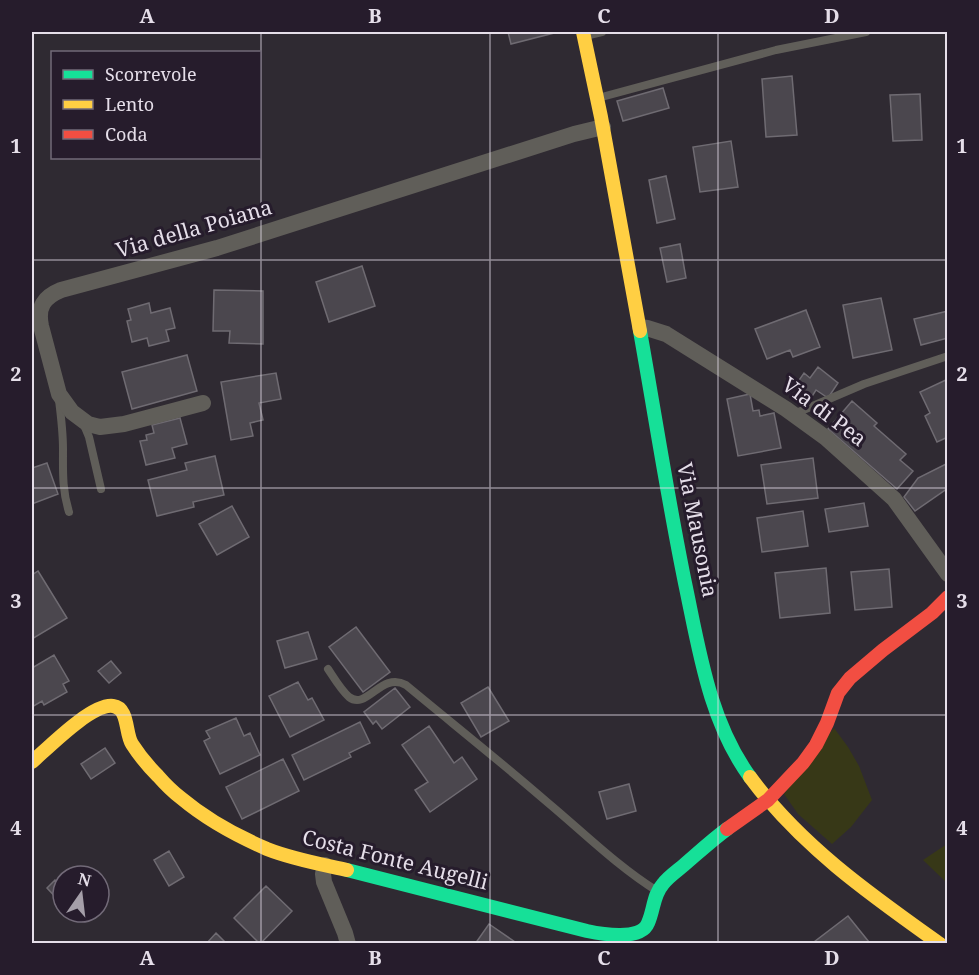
<svg xmlns="http://www.w3.org/2000/svg" width="979" height="975" font-family="'Noto Serif',serif">
<style>
.green{fill:#373817}
.building{fill:#4b474e;stroke:#6f6b72;stroke-width:1.5}
.lines{fill:none;stroke-linecap:round;stroke-linejoin:round}
.lane{stroke:#605e59;stroke-width:8}
.street{stroke:#605e59;stroke-width:16}
.fast{stroke:#16e098;stroke-width:14}
.slow{stroke:#ffcf43;stroke-width:14}
.jam{stroke:#f24e42;stroke-width:14}
.grid{fill:none;stroke:#e5dee9;stroke-width:1.5;stroke-opacity:0.55}
.labels{text-anchor:middle;stroke-width:6;stroke-linejoin:round;paint-order:stroke}
.street-label{font-size:21px;fill:#e5dee9;stroke:#261c2c}
.neatline{fill:none;stroke:#e5dee9;stroke-width:2}
.grid-label{font-size:20px;text-anchor:middle;font-weight:bold;fill:#e5dee9}
</style>
<rect width="100%" height="100%" fill="#2f2a32"/>
<path class="green" d="M834 728 848 747 859 766 872 800 851 827 832 844 798 814 784 794Z
M947 844V883L923 860Z"/>
<path class="building" d="M508 32H553L554 33 511 44Z
M792 76 797 135 766 137 762 79Z
M663 88 669 108 623 121 617 101Z
M920 94 922 140 893 141 890 95Z
M731 141 738 187 700 192 693 147Z
M666 176 675 219 657 223 649 180Z
M680 244 686 278 667 282 660 248Z
M362 266 375 306 329 322 316 282Z
M214 290 263 291V344L229 343 230 331H213Z
M881 298 892 350 853 358 843 305Z
M149 303 151 313 170 308 175 328 166 330 169 341 149 346 147 338 132 342 127 321 131 320 128 309Z
M806 310 820 347 793 357 790 350 767 359 755 329Z
M948 311V338L921 345 914 319Z
M187 355 197 391 132 409 122 372Z
M818 367 838 383 828 398 816 390 811 398 795 386 804 373 810 378Z
M276 373 281 399 259 403 263 420 250 423 253 436 231 440 221 382Z
M948 379V437L937 442 925 416 930 413 920 392Z
M750 394 753 411 759 410 760 416 774 413 781 448 738 456 727 399Z
M852 401 877 423 874 426 906 454 900 460 913 471 897 489 828 429Z
M180 418 187 444 172 448 175 458 146 465 140 441 147 440 146 435 154 433 152 425Z
M215 456 224 495 193 502 194 507 157 516 148 480 187 470 185 463Z
M813 458 818 498 767 504 761 465Z
M47 463 58 494 32 504V468Z
M948 463V488L915 511 904 497 918 478Z
M864 503 868 526 829 532 825 509Z
M232 506 249 537 217 555 199 524Z
M803 511 808 546 762 552 757 518Z
M826 568 830 613 780 618 775 573Z
M889 569 892 607 855 610 851 572Z
M38 571 67 618 32 639V575Z
M356 627 390 672 363 692 329 647Z
M308 632 317 659 285 668 277 641Z
M54 655 69 681 63 684 67 692 44 705 42 701 32 707V668Z
M111 661 121 673 109 683 98 671Z
M298 682 308 700 312 698 324 720 290 737 269 696Z
M488 687 509 721 481 737 461 703Z
M395 688 410 707 382 729 376 721 373 724 364 712Z
M236 718 244 736 250 733 260 755 220 774 204 741 210 738 206 731Z
M360 722 370 743 349 753 351 757 304 780 292 755Z
M429 726 454 763 462 757 477 779 430 812 415 790 428 782 402 745Z
M105 748 115 763 91 779 81 764Z
M283 759 299 791 242 819 226 787Z
M629 784 636 811 607 819 599 792Z
M169 851 184 877 169 886 154 860Z
M55 880 63 888V905L47 888Z
M266 886 292 911 260 944 234 918Z
M848 916 869 942 867 944H815L814 942Z
M489 924 518 944H475Z
M216 933 227 944H206Z"/>
<g class="lines">
<path class="lane" d="M585 36 602 32
M598 98 776 50 866 32
M59 400C61 416 63 433 63 449 63 471 62 490 69 512
M794 414 864 384 948 356
M84 425 89 437 101 489
M328 669C334 678 341 690 349 697 367 711 381 671 406 685 453 724 501 762 547 802 583 832 617 866 657 891"/>
<path class="street" d="M640 327 647 328 666 334 786 409 826 438 894 499 948 574
M203 403 124 424 100 427 88 424 72 412 59 394 41 326C37 307 44 297 61 290L217 248 574 134 603 127
M325 865 323 874 324 882 345 933 348 944"/>
<path class="fast" d="M640 331C655 415 668 500 685 583 699 649 709 721 750 777
M347 870 587 931C601 934 641 941 648 923 654 910 653 895 663 884 668 877 677 871 684 865 698 853 712 840 727 829"/>
<path class="slow" d="M583 32 601 117 640 331
M32 762C48 748 92 703 113 706 129 708 125 733 132 744 139 755 149 767 158 776 165 784 173 792 181 798 206 819 237 836 267 849 292 859 320 864 347 870
M750 777C801 846 871 895 940 944"/>
<path class="jam" d="M727 829 768 800 803 763 816 745 827 723 838 693 850 678 883 650 932 613 948 597"/>
</g>
<path class="grid" d="M261 32V944M490 32V944M718 32V944M32 260H948M32 488H948M32 715H948"/>
<g class="labels">
<g class="street-label">
<text transform="translate(194 229) rotate(-16)" y="7">Via della Poiana</text>
<text transform="translate(824 412) rotate(37)" y="7">Via di Pea</text>
<text transform="translate(697 530) rotate(79)" y="7">Via Mausonia</text>
<text transform="translate(395 860) rotate(14)" y="7">Costa Fonte Augelli</text>
</g>
</g>
<rect width="979" height="975" fill="none" stroke="#261c2c" stroke-width="66"/>
<rect x="51" y="51" width="210" height="108" fill="#261c2c" stroke="#726a78" stroke-width="1.5"/>
<rect x="63" y="70" width="30" height="9" fill="#16e098" stroke="#726a78" stroke-width="1.5"/>
<text x="105" y="81" font-size="18" fill="#e5dee9">Scorrevole</text>
<rect x="63" y="100" width="30" height="9" fill="#ffcf43" stroke="#726a78" stroke-width="1.5"/>
<text x="105" y="111" font-size="18" fill="#e5dee9">Lento</text>
<rect x="63" y="130" width="30" height="9" fill="#f24e42" stroke="#726a78" stroke-width="1.5"/>
<text x="105" y="141" font-size="18" fill="#e5dee9">Coda</text>
<g transform="translate(81 894) rotate(14)"><circle r="28" fill="#261c2c" stroke="#726a78" stroke-width="1.5"/>
<path d="M0-4.5L10 22L0 15L-10 22Z" fill="#a59fa9"/>
<text y="-9" font-size="16" font-weight="bold" text-anchor="middle" fill="#e5dee9">N</text>
</g>
<rect x="33" y="33" width="913" height="909" class="neatline"/>
<g class="grid-label">
<text x="147" y="23">A</text>
<text x="375" y="23">B</text>
<text x="604" y="23">C</text>
<text x="832" y="23">D</text>
<text x="16" y="153">1</text>
<text x="962" y="153">1</text>
<text x="16" y="381">2</text>
<text x="962" y="381">2</text>
<text x="16" y="608">3</text>
<text x="962" y="608">3</text>
<text x="16" y="835">4</text>
<text x="962" y="835">4</text>
<text x="147" y="965">A</text>
<text x="375" y="965">B</text>
<text x="604" y="965">C</text>
<text x="832" y="965">D</text>
</g>
</svg>
